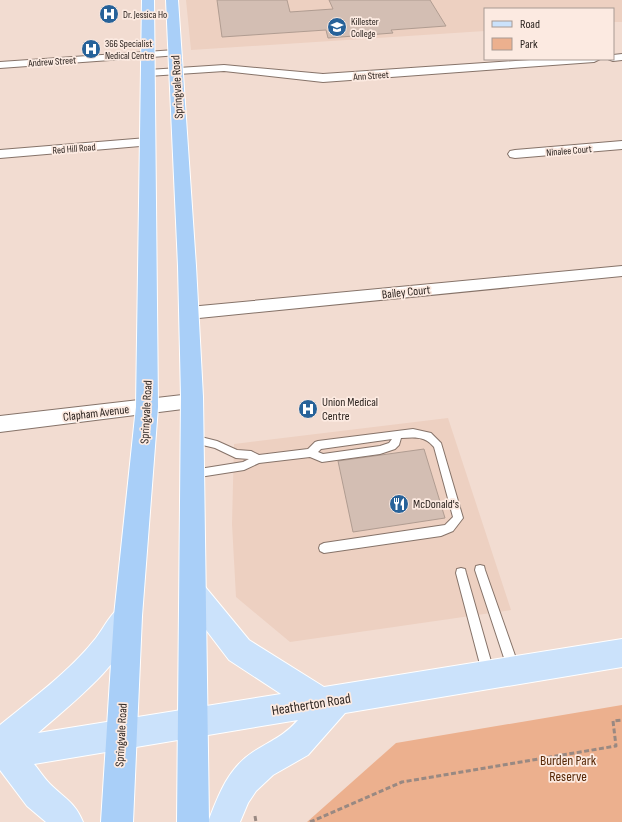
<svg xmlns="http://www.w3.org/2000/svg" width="622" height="822" font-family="'Sofia Sans Condensed',sans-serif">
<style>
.built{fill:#edd0c1}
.green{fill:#ecb08e}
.building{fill:#d3beb3;stroke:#b09c91}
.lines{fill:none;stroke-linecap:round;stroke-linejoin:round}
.lane-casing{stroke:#867369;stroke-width:2}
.street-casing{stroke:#867369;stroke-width:2}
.primary-casing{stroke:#fff;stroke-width:2}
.highway-casing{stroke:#fff;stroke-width:2}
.path{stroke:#998982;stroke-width:3;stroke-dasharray:5 2.5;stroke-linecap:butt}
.lane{fill:#fff;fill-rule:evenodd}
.street{fill:#fff;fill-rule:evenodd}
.primary{fill:#cbe2fb;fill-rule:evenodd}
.highway{fill:#a9cff8;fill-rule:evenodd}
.labels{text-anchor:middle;stroke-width:3.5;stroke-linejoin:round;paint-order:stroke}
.far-poi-label{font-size:10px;fill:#2b231f;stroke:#fceae1;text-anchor:start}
.far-street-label{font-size:10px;fill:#2b231f;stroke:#fceae1}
.street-label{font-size:12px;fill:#2b231f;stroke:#fceae1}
.poi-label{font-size:12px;fill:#2b231f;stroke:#fceae1;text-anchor:start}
.near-street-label{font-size:14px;fill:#2b231f;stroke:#fceae1}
.near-park-label{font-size:14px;fill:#582907;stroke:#fceae1}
</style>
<rect width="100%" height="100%" fill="#f2dcd1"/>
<path class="built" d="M186 0H622V22H613V9H485V31L191 50Z
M448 418 511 610 290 642 236 597 232 524 234 444Z"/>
<path class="green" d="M622 705V822H307L396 743Z"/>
<path class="building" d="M217 0H287L290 12 333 9 329 0H430L446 26 391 30 393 33 328 38 326 30 222 37Z
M424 449 445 518 353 532 338 461Z"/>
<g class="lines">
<defs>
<path id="lane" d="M413 429 431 433 441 443 463 518 453 531 441 536 324 553 320 551 319 548 320 545 324 543 445 525 453 517 434 447C425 436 415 437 401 438L399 445 395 449 380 454 322 462 310 457 259 463 244 470 193 478 190 477 188 474 190 471 193 470 243 462 249 459 236 458 215 448 190 442 188 439 190 436 193 435 217 441 237 450 251 451 259 455 308 449 315 442 318 441ZM392 439 389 443 380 446 323 454 318 452 321 449Z
M480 565 484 566 485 570 519 667 517 671 513 673 509 671 507 667 475 570 476 566Z
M461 568 465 569 466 573 494 672 492 676 488 678 484 676 482 672 456 573 457 569Z"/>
<path id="street" d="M175 50 181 53 179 55 0 68V62Z
M622 54V60L613 61 608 59H613V55Z
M545 59H600L594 62 323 82 224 71 148 76 142 73 148 70 224 65 323 74Z
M147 138 154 142 152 145 0 158V150Z
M622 141V149L515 158 510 157 508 154 510 151 515 150Z
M622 266V276L189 319 183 317 181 313 183 309 189 307Z
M191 394 198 396 200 401 198 406 191 408 0 432V416Z"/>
<path id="primary" d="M193 579 202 583 249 640 324 687 622 639V667L345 713 308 755 273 775 256 791 248 803 240 822H208C218 796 228 768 253 752 270 741 283 737 298 720L34 764C39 770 44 778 50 784 64 798 75 802 83 822H46L27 806 0 770V725C33 698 69 672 96 638 106 625 112 609 128 603L138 606 142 616C121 665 77 699 38 733L281 694 229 660 184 601 180 592 184 583Z"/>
<path id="highway" d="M142 0H154L158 407 142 616 133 822H101L114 616 136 407Z
M166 0H178L196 266 203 397 209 822H177L181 397 178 266Z"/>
</defs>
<use href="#lane" class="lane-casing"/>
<use href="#street" class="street-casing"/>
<use href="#primary" class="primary-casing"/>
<use href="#highway" class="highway-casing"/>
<path class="path" d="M255 816 256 822
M310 822 402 782 616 746 613 721 622 720"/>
<use href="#lane" class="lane"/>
<use href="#street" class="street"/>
<use href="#primary" class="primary"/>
<use href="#highway" class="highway"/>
</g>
<defs>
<symbol id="hospital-disc" viewBox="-11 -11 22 22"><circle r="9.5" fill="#276299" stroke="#fceae1"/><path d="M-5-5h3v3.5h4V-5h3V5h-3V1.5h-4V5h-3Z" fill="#fff"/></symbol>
<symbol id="school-disc" viewBox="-11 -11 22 22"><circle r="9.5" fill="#276299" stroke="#fceae1"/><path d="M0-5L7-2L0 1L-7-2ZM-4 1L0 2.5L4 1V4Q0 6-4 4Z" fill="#fff"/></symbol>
<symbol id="restaurant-disc" viewBox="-11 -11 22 22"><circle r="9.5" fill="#276299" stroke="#fceae1"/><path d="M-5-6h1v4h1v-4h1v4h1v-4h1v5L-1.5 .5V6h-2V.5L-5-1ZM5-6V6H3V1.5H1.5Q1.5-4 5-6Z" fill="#fff"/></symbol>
</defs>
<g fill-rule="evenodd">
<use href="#hospital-disc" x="98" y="3" width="22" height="22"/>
<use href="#school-disc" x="326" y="16" width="22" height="22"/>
<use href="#hospital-disc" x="80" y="38" width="22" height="22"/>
<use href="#hospital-disc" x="297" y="398" width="22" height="22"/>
<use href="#restaurant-disc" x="388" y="493" width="22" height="22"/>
</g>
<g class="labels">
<g class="far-poi-label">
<text x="123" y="18">Dr. Jessica Ho</text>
<text x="351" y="25">Killester<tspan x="351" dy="12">College</tspan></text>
<text x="105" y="47">366 Specialist<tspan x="105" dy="12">Nedical Centre</tspan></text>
</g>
<g class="far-street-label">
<text transform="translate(52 61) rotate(-4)" y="4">Andrew Street</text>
<text transform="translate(371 75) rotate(-4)" y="4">Ann Street</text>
<text transform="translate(74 148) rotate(-5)" y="4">Red Hill Road</text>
<text transform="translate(569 150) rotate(-5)" y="4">Ninalee Court</text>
</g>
<g class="street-label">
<text transform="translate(177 87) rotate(-93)" y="4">Springvale Road</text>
<text transform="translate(406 292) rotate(-6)" y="4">Bailey Court</text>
<text transform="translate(146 412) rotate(-87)" y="4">Springvale Road</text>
<text transform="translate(96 413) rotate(-7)" y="4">Clapham Avenue</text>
<text transform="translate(121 735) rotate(-87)" y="4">Springvale Road</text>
</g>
<g class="poi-label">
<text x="322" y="406">Union Medical<tspan x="322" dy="14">Centre</tspan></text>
<text x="413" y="508">McDonald's</text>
</g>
<g class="near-street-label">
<text transform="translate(311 704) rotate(-9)" y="5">Heatherton Road</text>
</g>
<g class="near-park-label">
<text x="568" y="765">Burden Park<tspan x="568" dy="16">Reserve</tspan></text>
</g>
</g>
<rect x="484" y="8" width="130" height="52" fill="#fceae1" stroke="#a89a93"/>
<rect x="492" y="21" width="20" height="6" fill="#cbe2fb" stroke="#a89a93"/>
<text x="520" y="28" font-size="12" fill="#2b231f">Road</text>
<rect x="492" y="38" width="20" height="12" fill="#ecb08e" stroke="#a89a93"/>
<text x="520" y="48" font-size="12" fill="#2b231f">Park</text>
</svg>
